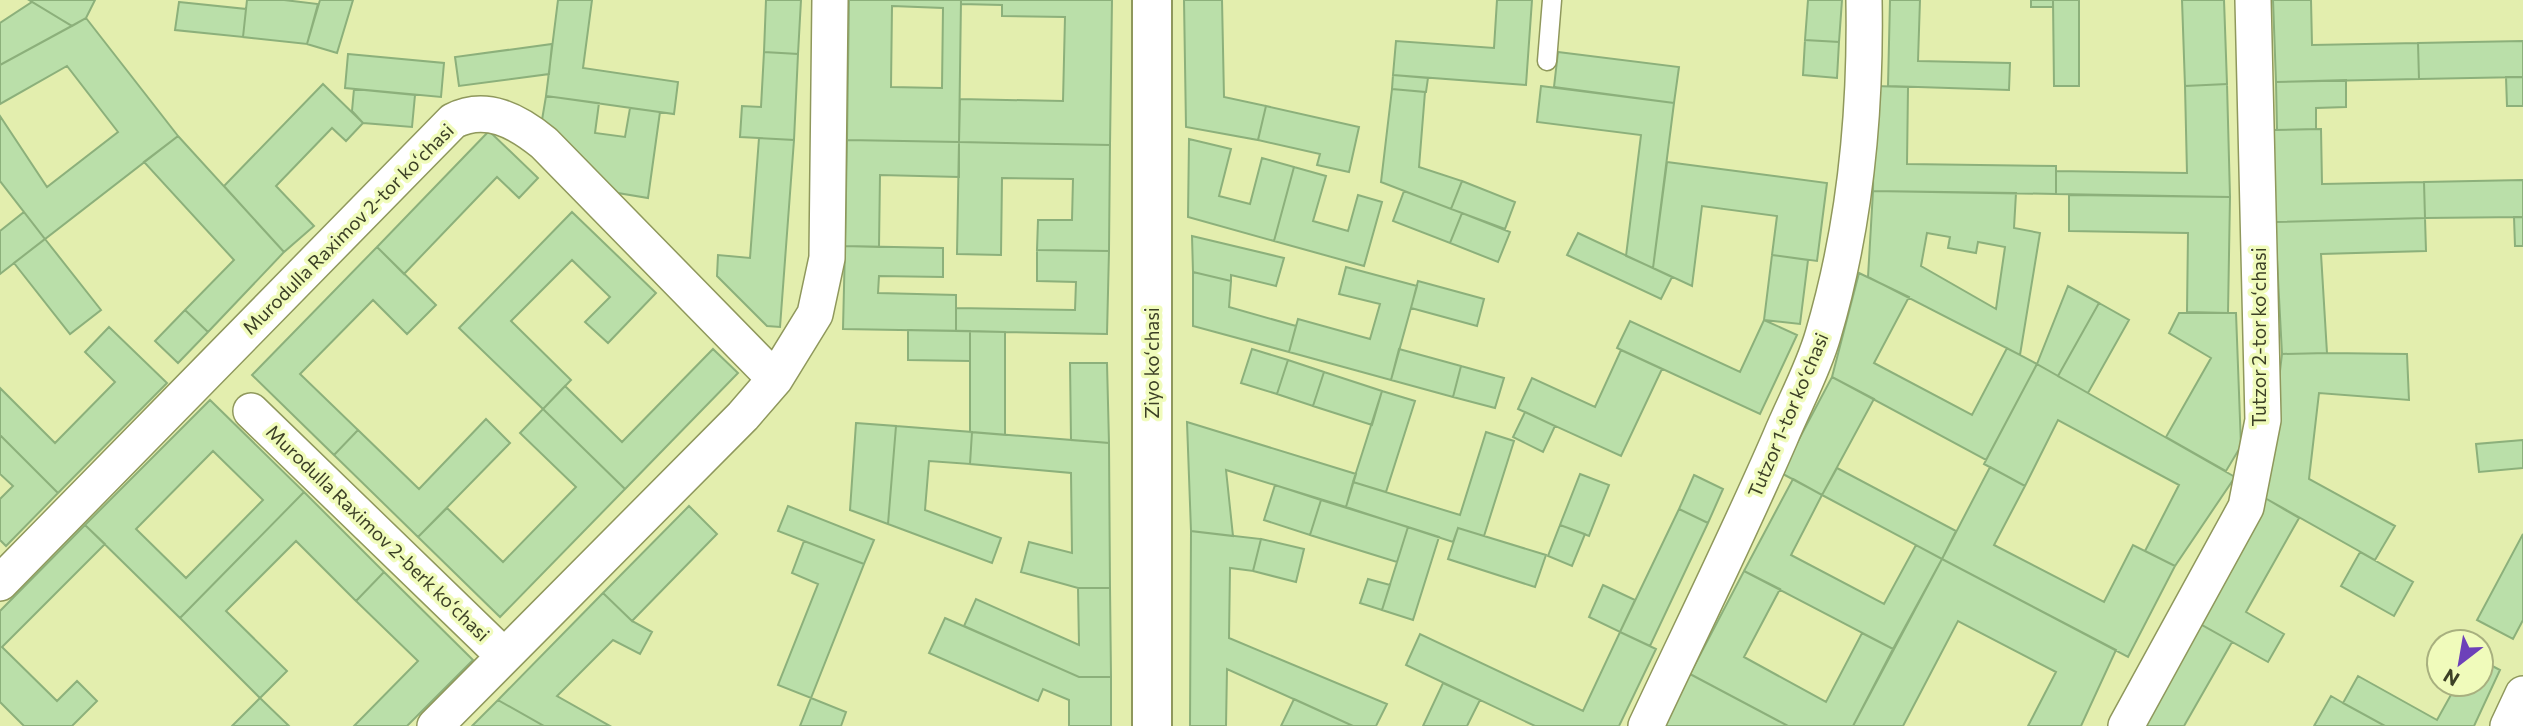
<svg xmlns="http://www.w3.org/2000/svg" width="2523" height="726" font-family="Commissioner,sans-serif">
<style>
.building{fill:#badfa9;stroke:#8cb07b;stroke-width:2;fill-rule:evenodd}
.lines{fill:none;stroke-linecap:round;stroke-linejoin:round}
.lane-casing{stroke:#8f985c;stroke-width:21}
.street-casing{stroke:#8f985c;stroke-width:38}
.secondary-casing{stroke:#8f985c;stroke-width:42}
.lane{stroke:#fff;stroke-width:18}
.street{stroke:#fff;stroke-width:35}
.secondary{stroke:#fff;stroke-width:38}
.labels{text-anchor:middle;stroke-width:7;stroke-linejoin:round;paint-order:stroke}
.street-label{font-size:19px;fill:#3c4026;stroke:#f0fbbb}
</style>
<rect width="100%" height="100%" fill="#e3eeae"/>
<path class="building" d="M29 0H95L86 18 72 26Z
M247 0H284L318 4 307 44 243 37Z
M320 0H353L337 53 307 44Z
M558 0H592L583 68 678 82 674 114 546 96Z
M766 0H801L798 54 764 52Z
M849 0H961L959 142 847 140ZM892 6 943 8 942 88 891 87Z
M961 0H1112L1110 145 959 142 960 99 1063 101 1065 17 1002 16V5L961 4Z
M1184 0H1222L1224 97 1266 106 1258 140 1186 127Z
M1497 0H1532L1526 85 1393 75 1396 41 1494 48Z
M1808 0H1842L1839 42 1805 40Z
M1890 0H1920L1918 61 2010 63 2009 90 1888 86Z
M2031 0H2053V7H2031Z
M2053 0H2079V86H2054Z
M2182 0H2224L2227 84 2185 86Z
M2273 0H2311L2312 45 2418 43 2419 79 2276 82Z
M32 2 72 26 0 65V23Z
M179 2 246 9 243 37 175 30Z
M86 18 178 136 45 239 0 181V116L47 187 118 132 67 66 0 104V65Z
M1805 40 1839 42 1837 78 1803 75Z
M2523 41V77L2419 79 2418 43Z
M552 44 549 74 459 86 455 57Z
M764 52 798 54 794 140 740 137 742 106 761 107Z
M1558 52 1679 67 1674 103 1554 87Z
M348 54 444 63 441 97 345 88Z
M1393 75 1428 78 1426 92 1392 89Z
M2506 77H2523V106H2507Z
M2346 80V107L2316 108V129L2277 130 2276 82Z
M323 84 363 123 346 141 332 128 276 186 314 226 284 252 224 186Z
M2227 84 2230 197 2056 194V171L2187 173 2185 86Z
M1541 86 1674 103 1653 268 1626 256 1641 135 1537 122Z
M1874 86 1908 87 1907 164 2056 166V194L1873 191Z
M354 89 415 95 412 127 363 123 352 111Z
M1392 89 1425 92 1419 167 1462 181 1451 209 1381 182Z
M546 96 599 103 595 133 625 137 630 108 660 112 648 198 618 193 542 120Z
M1266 106 1359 127 1349 172 1317 165 1320 154 1258 140Z
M2321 129 2322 184 2424 182 2425 218 2275 222 2272 130Z
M489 131 538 178 519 198 497 177 404 274 377 247Z
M178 136 284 252 208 332 185 310 234 260 144 162Z
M759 138 794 140 780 327 767 326 717 276 718 255 750 258Z
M1189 139 1231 149 1219 196 1250 204 1262 158 1294 167 1274 241 1188 217Z
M847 140 959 142V177L880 175 879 247 845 246Z
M959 142 1110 145 1109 251 1037 250 1038 220H1072L1073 179 1002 178 1001 255 957 254Z
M1667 162 1827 183 1817 261 1772 255 1777 216 1702 206 1692 286 1653 268Z
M1294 167 1326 176 1313 221 1348 231 1358 195 1382 202 1364 266 1274 241Z
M2523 180V217L2425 218 2424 182Z
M1462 181 1515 202 1505 229 1451 209Z
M1404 191 1462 213 1450 243 1393 221Z
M1873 191 2016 193 2014 228 2040 233 2020 355 1868 277ZM1927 233 1950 237 1948 248 1976 253 1978 242 2005 247 1996 309 1921 266Z
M2069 195 2230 197 2228 313 2187 312 2188 233 2069 231Z
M24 212 45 239 0 274V231Z
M572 212 656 293 608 343 585 322 610 297 572 260 511 321 571 380 543 409 459 328Z
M1462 213 1510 232 1498 262 1450 243Z
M2514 217H2523V246H2515Z
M2425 218 2426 251 2321 254 2327 353 2282 354 2275 222Z
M1578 233 1672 277 1661 299 1567 255Z
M1192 236 1284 258 1276 286 1231 275V281L1193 272Z
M45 239 101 310 70 334 14 263Z
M845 246 943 248V277L879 276 878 293 956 295V331L843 329Z
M377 247 436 305 407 334 373 300 300 374 358 430 334 455 252 375Z
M1037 250 1109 251 1107 334 956 331V308L1075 310 1076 282 1037 281Z
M1772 255 1808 260 1800 324 1764 320Z
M1346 267 1417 286 1391 380 1289 352 1298 319 1370 339 1380 304 1339 294Z
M1193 272 1231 281 1229 307 1296 326 1289 352 1193 326Z
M1859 273 1909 297 1874 363 1972 415 2007 348 2037 364 1986 460 1832 377Z
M1418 281 1484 299 1477 326 1411 308Z
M2068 286 2099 303 2058 376 2037 364Z
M2099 303 2129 320 2088 393 2058 376Z
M185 310 208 332 178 363 155 341Z
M2179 313H2236L2241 446 2226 471 2166 437 2211 358 2169 333Z
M1764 320 1797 335 1760 414 1617 348 1630 321 1740 372Z
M109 327 167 383 58 493 0 435V388L55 443 115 382 85 352Z
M908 330 970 331V361L908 360Z
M970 331 1005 332V435L970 432Z
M713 349 738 373 625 489 543 409 565 386 622 442Z
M1252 349 1288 360 1277 394 1241 383Z
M1399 349 1461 366 1453 397 1391 380Z
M1621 350 1662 369 1621 456 1518 409 1532 378 1595 407Z
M2327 353 2407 354 2409 400 2319 393 2309 479 2395 526 2375 560 2265 498 2282 354Z
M1288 360 1324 372 1313 406 1277 394Z
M1070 363H1107L1109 443 1071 440Z
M2037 364 2235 477 2175 566 2145 551 2179 485 2058 420 2025 486 1984 464Z
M1461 366 1504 378 1495 408 1453 397Z
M1324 372 1382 391 1372 425 1313 406Z
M1832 377 1874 399 1822 495 1781 473Z
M1382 391 1415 401 1386 492 1353 482Z
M210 400 304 492 180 618 85 525ZM213 451 263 500 186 578 136 529Z
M543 409 625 489 500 617 418 537 447 508 503 562 576 487 520 433Z
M1525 412 1555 426 1543 452 1513 437Z
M486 419 510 443 418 537 334 455 358 430 419 489Z
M1187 422 1356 474 1346 507 1226 470 1233 536 1191 531Z
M856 423 896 426 888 524 850 510Z
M896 426 972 432 970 464 929 461 925 510 1001 538 992 563 888 524Z
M972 432 1109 443 1110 588H1078L1021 572 1029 542 1072 553 1071 473 970 464Z
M1486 432 1514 441 1484 536 1458 528 1453 542 1346 507 1353 482 1460 515Z
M0 435 58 493 6 546 0 540V499L13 486 0 474Z
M2523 440V468L2479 472 2476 444Z
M1990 467 2025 486 1994 545 2104 602 2133 545 2175 566 2128 657 1942 559Z
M1837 468 1956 531 1942 559 1822 495Z
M1580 474 1609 485 1589 536 1560 525Z
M1694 475 1723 489 1708 523 1679 509Z
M1793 479 1822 495 1791 555 1884 604 1916 545 1942 559 1893 649 1744 571Z
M1275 485 1321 500 1310 535 1264 520Z
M304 492 384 572 356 601 296 541 226 611 287 671 260 698 180 618Z
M2265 498 2299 518 2246 612 2284 634 2268 662 2195 621Z
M1321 500 1408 527 1397 562 1310 535Z
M689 506 717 534 632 621 603 593Z
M788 506 874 540 864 564 778 531Z
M1679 509 1708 523 1650 646 1620 632Z
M85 525 105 544 2 647 57 701 77 681 97 701 72 726H24L0 702V611Z
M1560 525 1585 534 1572 566 1548 556Z
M1408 527 1439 537 1413 620 1382 610Z
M1458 528 1546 555 1535 587 1448 559Z
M1191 531 1261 539 1253 571 1230 568 1229 638 1387 704 1376 726H1353L1227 669 1226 726H1190Z
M2523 534V620L2513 639 2477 620Z
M1261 539 1304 549 1296 582 1253 571Z
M804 541 864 564 811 698 778 685 818 584 792 573Z
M2360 552 2413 582 2394 616 2341 586Z
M1942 559 2116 650 2081 726H2028L2056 672 1958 621 1903 726H1853Z
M1744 571 1780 589 1744 657 1826 702 1862 633 1893 649 1853 726H1788L1690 674Z
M384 572 473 660 407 726H354L418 661 356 601Z
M1368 579 1390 585 1382 610 1360 603Z
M1603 585 1635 600 1620 632 1589 617Z
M1078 588H1110L1111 677H1079L964 626 976 599 1079 645Z
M603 593 632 621 652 632 640 654 613 640 557 696 610 726H544L498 700Z
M945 618 1079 677H1111V726H1069V700L1043 689 1038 701 929 653Z
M2195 621 2232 642 2184 726H2136Z
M1620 632 1656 649 1619 726H1535L1406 665 1420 634 1583 711Z
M2481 660 2500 670 2474 726H2385L2343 703 2358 676 2437 720 2457 684H2481Z
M1690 674 1788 726H1662Z
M1443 683 1480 700 1467 726H1423Z
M2331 696 2343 703 2385 726H2314Z
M260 698 289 726H232Z
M811 698 846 712 841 726H800Z
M1294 699 1353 726H1281Z
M498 700 544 726H472Z"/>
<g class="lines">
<defs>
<path id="lane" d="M1547 61 1552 0"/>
<path id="street" d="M251 411 504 656
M0 583 453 121C486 104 517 121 544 143L775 379
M435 726 743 416 775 379 815 314 827 258 830 0
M1646 726C1691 630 1738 535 1780 438 1794 404 1813 370 1823 335 1855 227 1866 113 1864 0
M2126 726 2246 507 2263 420 2253 0
M2508 726 2523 694"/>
<path id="secondary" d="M1152 0V726"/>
</defs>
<use href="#lane" class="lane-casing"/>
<use href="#street" class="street-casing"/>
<use href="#secondary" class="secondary-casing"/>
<use href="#lane" class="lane"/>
<use href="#street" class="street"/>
<use href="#secondary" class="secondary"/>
</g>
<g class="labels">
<g class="street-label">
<text transform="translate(348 229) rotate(-45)" y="7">Murodulla Raximov 2-tor koʻchasi</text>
<text transform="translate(2259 337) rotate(-90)" y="7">Tutzor 2-tor koʻchasi</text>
<text transform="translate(1152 363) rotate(-90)" y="7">Ziyo koʻchasi</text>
<text transform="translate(1788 415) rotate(-67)" y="7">Tutzor 1-tor koʻchasi</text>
<text transform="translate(378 533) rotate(44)" y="7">Murodulla Raximov 2-berk koʻchasi</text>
</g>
</g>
<g transform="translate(2460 663) rotate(211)"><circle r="33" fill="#f0fbbb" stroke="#a8b07f" stroke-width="2"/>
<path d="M0-5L12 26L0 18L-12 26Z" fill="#6d41b9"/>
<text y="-10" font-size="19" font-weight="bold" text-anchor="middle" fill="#3c4026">N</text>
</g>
</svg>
